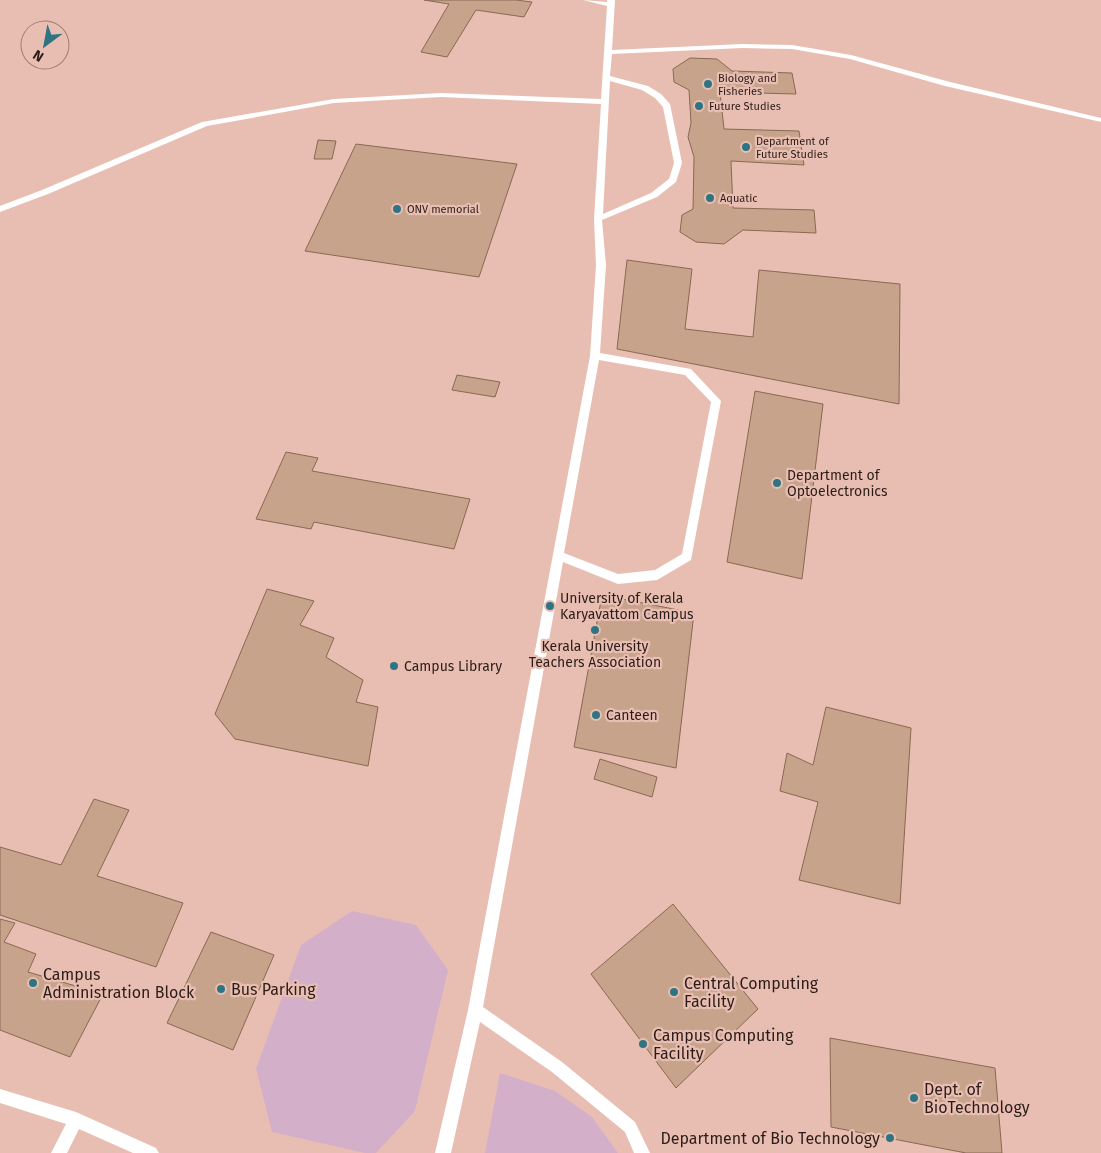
<svg xmlns="http://www.w3.org/2000/svg" width="1101" height="1153" font-family="'Fira Sans',sans-serif">
<style>
.green{fill:#d3afca}
.building{fill:#c7a38c;stroke:#896852}
.lines{fill:none;stroke-linecap:round;stroke-linejoin:round}
.lane{fill:#fff;fill-rule:evenodd}
.poi-dot{fill:#2f7483;stroke:#e9beb2;stroke-width:2}
.labels{text-anchor:middle;stroke-width:4.5;stroke-linejoin:round;paint-order:stroke}
.far-poi-label{font-size:11px;fill:#2c1c18;stroke:#e9beb2;text-anchor:start}
.poi-label{font-size:14px;fill:#2c1c18;stroke:#e9beb2;text-anchor:start}
.near-poi-label{font-size:16px;fill:#2c1c18;stroke:#e9beb2;text-anchor:start}
</style>
<rect width="100%" height="100%" fill="#e9beb2"/>
<path class="green" d="M352 911 416 925 448 970 415 1111 376 1153H365L272 1132 256 1069 301 945Z
M500 1073 555 1091 592 1117 618 1153H485Z"/>
<path class="building" d="M424 0H516L532 2 524 17 476 10 447 57 421 52 449 4Z
M690 58 717 59 732 71 792 73 796 94 720 92 724 129 799 131 804 165 731 161 733 208 814 210 816 233 743 230 724 244 696 242 680 232 682 215 693 209 694 157 688 137 691 123 689 90 674 82 673 69Z
M318 140 336 141 332 159H314Z
M356 144 517 164 479 277 305 251Z
M627 260 692 269 685 329 753 337 759 270 900 284 899 404 617 349Z
M457 375 500 382 495 397 452 390Z
M755 391 823 404 802 579 727 562Z
M286 452 318 458 312 471 470 499 454 549 314 522 311 529 256 519Z
M267 589 314 601 300 625 334 638 326 657 363 680 356 702 378 707 368 766 235 739 215 714Z
M602 595 694 613 676 768 574 747Z
M826 707 911 728 900 904 799 880 818 802 780 791 787 753 813 765Z
M600 759 657 777 652 797 594 779Z
M94 799 129 810 97 876 183 903 156 967 0 915V847L61 865Z
M673 904 758 1009 676 1088 591 974Z
M0 919 15 923 4 942 36 954 28 972 103 994 70 1057 0 1030Z
M211 932 274 955 233 1050 167 1023Z
M830 1038 995 1068 1002 1153H966L831 1127Z"/>
<g class="lines">
<path class="lane" d="M583 0 607 2V0H615L612 50 742 44 792 45 851 55 950 82 1101 118V122L945 86 850 59 792 49 742 48 612 54 610 76 648 86 661 94 670 104 682 163 676 182 657 197 602 220 606 265 600 353 691 369 721 401 691 560 657 580 618 584 563 562 483 1007 562 1062 635 1122 650 1153H634L625 1132 552 1072 480 1022 451 1153H435L468 1010 590 356 596 265 594 219 601 104 441 97 334 103 207 126 48 194 0 212V206L42 190 202 122 334 99 441 93 601 99 607 6ZM610 81 642 90 655 98 663 107 674 163 669 179 651 193 603 214ZM599 360 685 375 711 402 682 554 655 570 618 574 564 553Z
M0 1089 76 1112 156 1148 159 1153H133L79 1129 67 1153H51L66 1124 0 1103Z"/>
</g>
<g class="poi-dot">
<circle cx="708" cy="84" r="5"/>
<circle cx="699" cy="106" r="5"/>
<circle cx="746" cy="147" r="5"/>
<circle cx="710" cy="198" r="5"/>
<circle cx="397" cy="209" r="5"/>
<circle cx="777" cy="483" r="5"/>
<circle cx="550" cy="606" r="5"/>
<circle cx="595" cy="630" r="5"/>
<circle cx="394" cy="666" r="5"/>
<circle cx="596" cy="715" r="5"/>
<circle cx="33" cy="983" r="5"/>
<circle cx="221" cy="989" r="5"/>
<circle cx="674" cy="992" r="5"/>
<circle cx="643" cy="1044" r="5"/>
<circle cx="914" cy="1098" r="5"/>
<circle cx="890" cy="1138" r="5"/>
</g>
<g class="labels">
<g class="far-poi-label">
<text x="718" y="82">Biology and<tspan x="718" dy="13">Fisheries</tspan></text>
<text x="709" y="110">Future Studies</text>
<text x="756" y="145">Department of<tspan x="756" dy="13">Future Studies</tspan></text>
<text x="720" y="202">Aquatic</text>
<text x="407" y="213">ONV memorial</text>
</g>
<g class="poi-label">
<text x="787" y="480">Department of<tspan x="787" dy="16">Optoelectronics</tspan></text>
<text x="560" y="603">University of Kerala<tspan x="560" dy="16">Karyavattom Campus</tspan></text>
<text x="595" y="651" text-anchor="middle">Kerala University<tspan x="595" dy="16">Teachers Association</tspan></text>
<text x="404" y="671">Campus Library</text>
<text x="606" y="720">Canteen</text>
</g>
<g class="near-poi-label">
<text x="43" y="980">Campus<tspan x="43" dy="18">Administration Block</tspan></text>
<text x="684" y="989">Central Computing<tspan x="684" dy="18">Facility</tspan></text>
<text x="231" y="995">Bus Parking</text>
<text x="653" y="1041">Campus Computing<tspan x="653" dy="18">Facility</tspan></text>
<text x="924" y="1095">Dept. of<tspan x="924" dy="18">BioTechnology</tspan></text>
<text x="880" y="1144" text-anchor="end">Department of Bio Technology</text>
</g>
</g>
<g transform="translate(45 45) rotate(212)"><circle r="24" fill="#e9beb2" stroke="#9d7d74"/>
<path d="M0-4L9 19L0 12L-9 19Z" fill="#2f7483"/>
<text y="-8" font-size="14" font-weight="bold" text-anchor="middle" fill="#2c1c18">N</text>
</g>
</svg>
